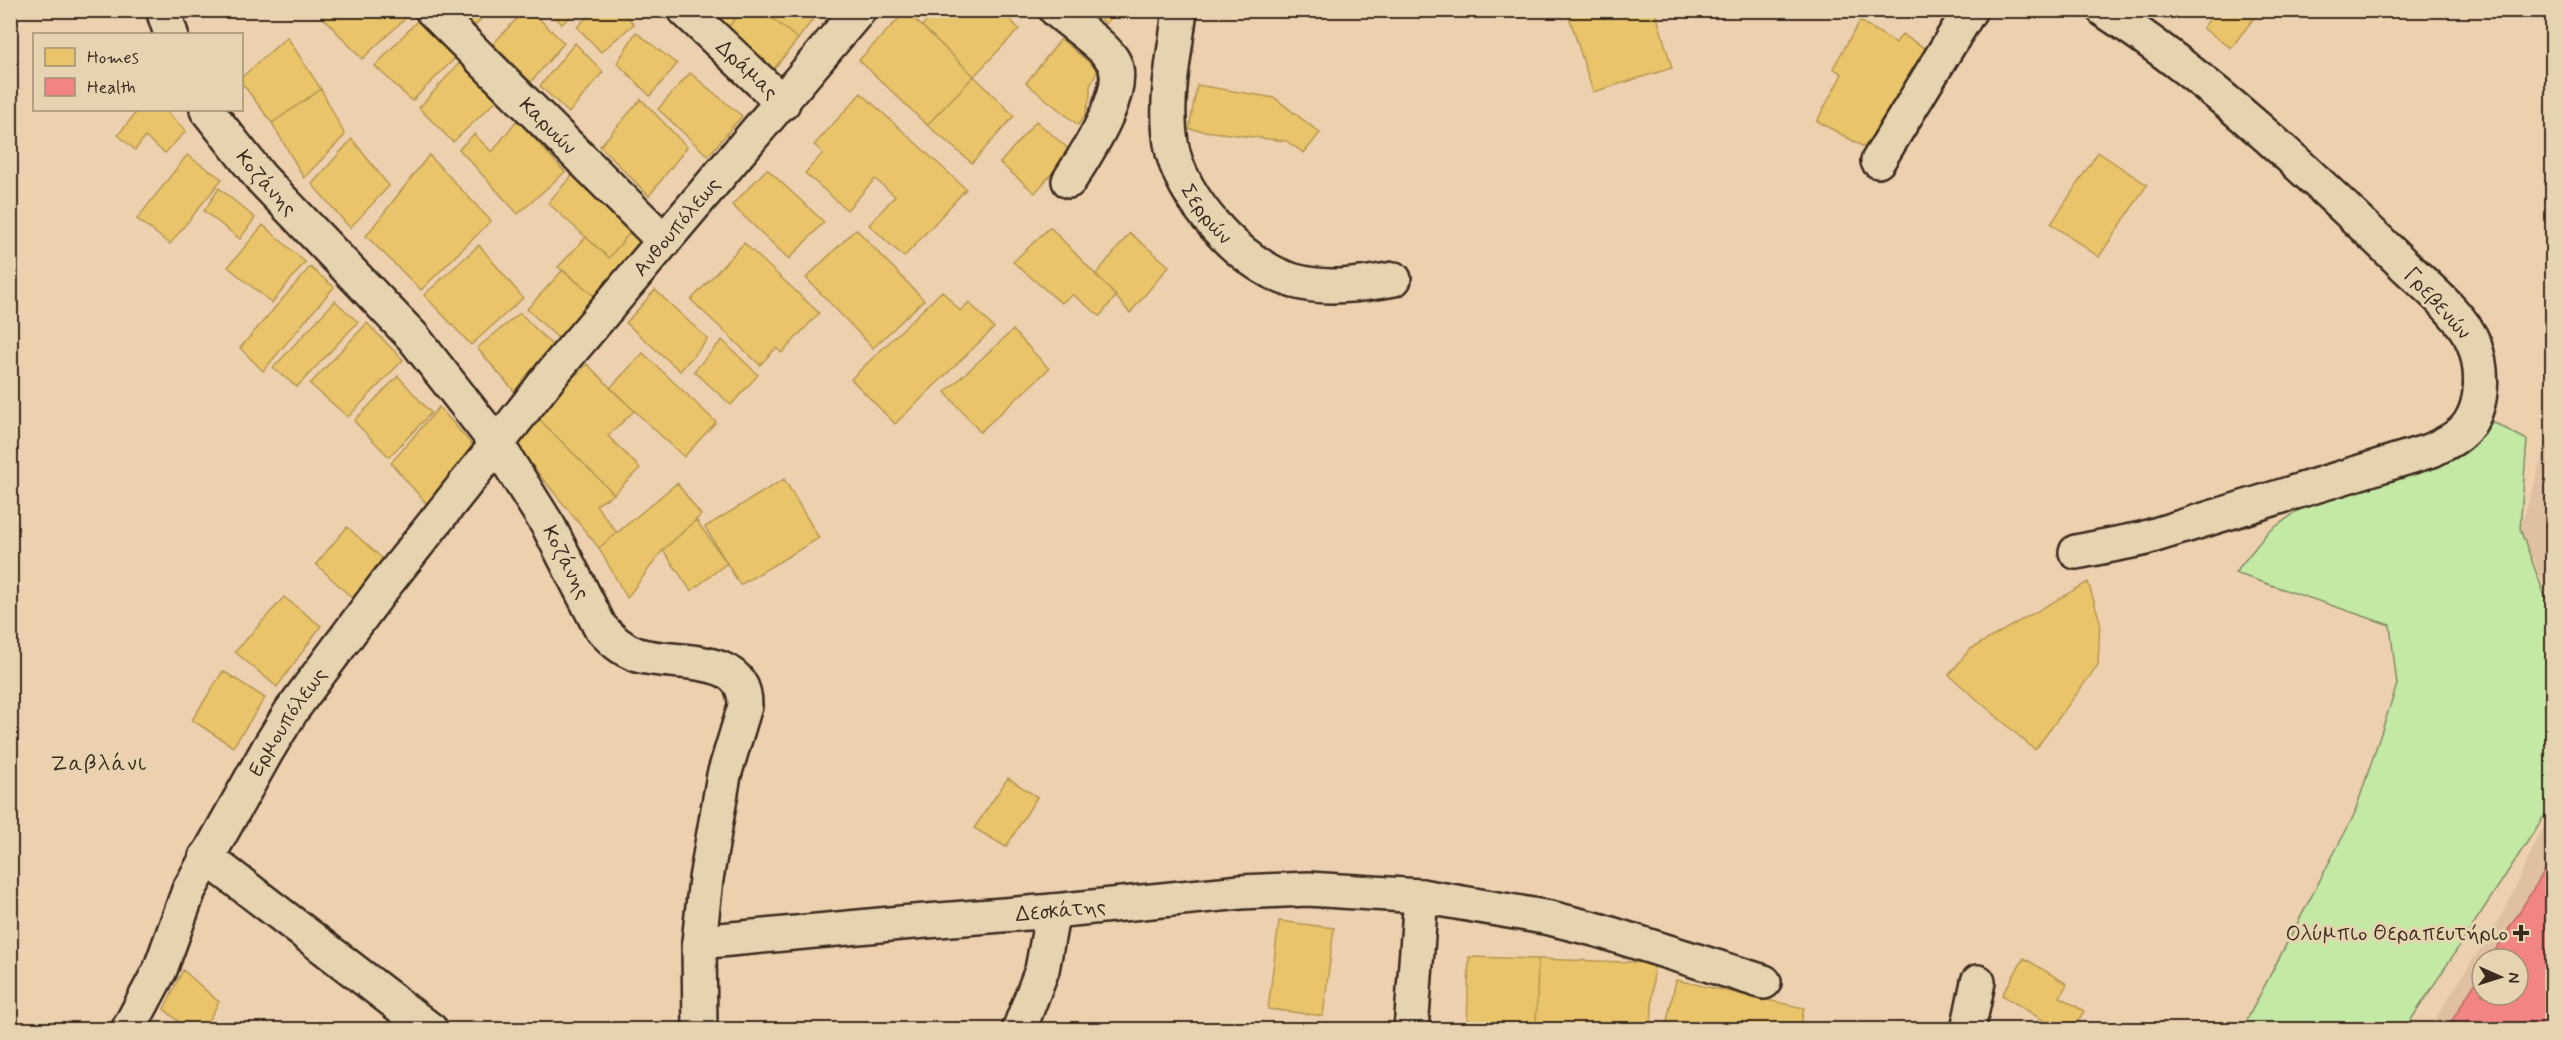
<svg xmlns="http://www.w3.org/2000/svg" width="2563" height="1040" font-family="Mynerve,sans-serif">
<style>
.built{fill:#dfc0a0;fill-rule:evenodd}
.green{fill:#c3e9a4;stroke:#7f8a61;stroke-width:1.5}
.homes{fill:#e9c46a;stroke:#b59653;stroke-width:1.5}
.health{fill:#f28482;stroke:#bb6964;stroke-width:1.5}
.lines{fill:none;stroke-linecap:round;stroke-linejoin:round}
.minor-casing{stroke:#3b2a1e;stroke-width:38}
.tertiary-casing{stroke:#3b2a1e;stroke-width:38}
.minor{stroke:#e6d4b1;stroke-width:33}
.tertiary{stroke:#e6d4b1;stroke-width:33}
.poi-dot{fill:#3b2a1e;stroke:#e6d4b1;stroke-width:2}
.labels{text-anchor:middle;stroke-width:6;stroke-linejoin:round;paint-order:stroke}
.street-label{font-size:21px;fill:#3b2a1e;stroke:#e6d4b1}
.poi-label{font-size:21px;fill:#3b2a1e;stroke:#e6d4b1;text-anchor:end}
.neighbourhood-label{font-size:22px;letter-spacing:1.5px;fill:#3b2a1e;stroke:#e6d4b1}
</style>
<rect width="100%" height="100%" fill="#edd1af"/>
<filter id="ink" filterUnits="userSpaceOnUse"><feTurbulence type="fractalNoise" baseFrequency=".0167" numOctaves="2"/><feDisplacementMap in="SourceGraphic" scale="12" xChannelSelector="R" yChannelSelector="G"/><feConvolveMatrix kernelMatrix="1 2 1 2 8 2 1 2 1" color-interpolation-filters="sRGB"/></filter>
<g filter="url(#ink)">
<path class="built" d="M2552 426V604L2520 529Z
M2552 815V1029L2428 1030 2506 908 2537 839ZM2482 959H2518V995H2482Z"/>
<path class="green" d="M2493 422 2527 440 2520 529 2552 615V804L2405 1029H2242L2354 815 2397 685 2390 625 2235 573 2267 533 2303 507 2458 457Z"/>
<path class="homes" d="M316 10H404L409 15 362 59Z
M461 10H489L475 26Z
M525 10H530L564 43 531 82 493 44Z
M548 10H578L562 24Z
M594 10H621L634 24 601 52 577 27Z
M703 10H742L726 30Z
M742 10H762L798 39 774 69 726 30Z
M762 10H820L798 39Z
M937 10H1001L1019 29 974 76 922 26Z
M1091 10H1118L1106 24Z
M1567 10H1655L1672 68 1593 92Z
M2216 10H2253L2257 14 2231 48 2203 28Z
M906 11 974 76 927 125 859 60Z
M419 19 458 55 412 101 375 66Z
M1860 21 1896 43 1902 34 1928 50 1871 151 1817 121 1842 74 1833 68Z
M636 32 677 64 650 96 617 63Z
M287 37 321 89 272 123 242 83V77Z
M1061 39 1098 70 1090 86V97L1085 115 1078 125 1026 83Z
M575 43 603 72 569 113 540 86Z
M460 62 497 100 453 142 419 108Z
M690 73 742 116 708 156 658 109Z
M974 76 1014 116 972 163 927 125Z
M1197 85 1275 98 1320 133 1304 153 1286 141 1189 129Z
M321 89 345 135 304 178 272 123Z
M861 93 966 189 904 257 869 225 895 196 875 179 847 210 805 173 823 153 814 145Z
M641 99 687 147 649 196 600 146Z
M138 110H165L186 131 165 153 145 137 135 150 118 135Z
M517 120 565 172 518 214 459 149 474 134 492 152Z
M1036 121 1071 151 1035 193 1000 163Z
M352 139 389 186 350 228 312 184Z
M2098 152 2147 185 2099 257 2051 224Z
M187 155 222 179 170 244 137 219Z
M429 155 491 221 421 290 366 236Z
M767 169 824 222 789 259 732 205Z
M575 172 632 230 609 258 548 203Z
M219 188 255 218 240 239 204 211Z
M263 225 305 262 272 303 228 267Z
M1050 227 1116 296 1100 316 1073 295 1061 303 1013 262Z
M856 229 924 300 873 348 806 278Z
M632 230 645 243 598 299 558 267 586 237 609 258Z
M1130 233 1169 266 1130 313 1096 274Z
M744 243 819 313 782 353 776 348 760 365 691 300Z
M479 245 523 298 471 345 424 295Z
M310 267 334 287 263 371 240 348Z
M563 270 598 299 561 341 527 309Z
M655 290 708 339 680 371 626 323Z
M942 291 960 311 969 302 994 328 895 424 851 379Z
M335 301 358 322 297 387 273 368Z
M520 313 555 348 515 392 477 348Z
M367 323 403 360 348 417 310 384Z
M1013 330 1049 369 980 432 945 392Z
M722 340 758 375 731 405 694 371Z
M643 353 716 422 684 457 610 388Z
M587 364 634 411 608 436 640 468 614 494 535 415Z
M398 376 431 413 389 457 354 421Z
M439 407 476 449 431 509 391 463Z
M535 415 614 494 596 505 617 533 599 548 513 442Z
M784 479 819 538 740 585 705 527Z
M677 483 701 515 663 550 627 598 599 548Z
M696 520 727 563 691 591 663 550Z
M347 527 384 560 354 600 316 564Z
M2088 582 2100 621 2098 665 2035 750 1949 675 1969 650Z
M284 597 321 626 277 687 235 652Z
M223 671 265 698 233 747 192 720Z
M1008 778 1037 797 1006 847 974 828Z
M1279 921 1334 928 1323 1016 1268 1009Z
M1469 957 1538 959 1536 1030H1467Z
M2024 958 2067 984 2060 997 2084 1011 2073 1030H2059L2002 995Z
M1538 959 1654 963 1651 1030H1536Z
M183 970 219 1002 203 1030H188L164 1009Z
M1676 980 1804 1008 1800 1030H1665Z"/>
<path class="health" d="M2552 859V1030H2446L2482 972V995H2518V959H2490Z"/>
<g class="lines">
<defs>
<g id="minor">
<path id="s1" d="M432 10 664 241"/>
<path id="s2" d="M685 10 783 103"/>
<path d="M1056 10C1073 25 1100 42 1112 59 1132 87 1084 157 1069 181"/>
<path id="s3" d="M1180 10C1175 53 1164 100 1171 143 1179 197 1241 266 1294 281 1325 290 1362 285 1394 279"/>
<path d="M1878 161 1970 10"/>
<path d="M2076 552 2142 539 2432 450C2446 443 2460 437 2469 424 2484 402 2483 368 2474 344 2463 315 2422 283 2399 260 2305 169 2214 82 2104 10"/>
<path d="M206 857 431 1030"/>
<path id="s4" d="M699 942 901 923 1053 911 1241 892 1308 889 1421 896 1550 918 1598 930 1764 982"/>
<path id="s5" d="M128 1030 160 970 189 890 268 749 292 710 385 585 497 444"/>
<path d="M1019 1030 1042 970 1053 911"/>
<path d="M1411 1030 1421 896"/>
<path d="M1968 1030 1978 982"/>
</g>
<g id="tertiary">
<path d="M163 10 171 34"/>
<path id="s6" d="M207 110 261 178 413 337 497 444 549 527 600 627C611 639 622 650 638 655 673 666 746 651 745 706L724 775 706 879 699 942 700 1030"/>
<path id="s7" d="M497 444 555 370 859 10"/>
</g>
</defs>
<use href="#minor" class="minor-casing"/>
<use href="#tertiary" class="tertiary-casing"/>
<use href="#minor" class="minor"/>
<use href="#tertiary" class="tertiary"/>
</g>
</g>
<path class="poi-dot" d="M2518 924h6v6h6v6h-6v6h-6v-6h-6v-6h6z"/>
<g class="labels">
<g class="street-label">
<text dy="7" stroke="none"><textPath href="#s2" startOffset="86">Δράμας</textPath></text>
<text dy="7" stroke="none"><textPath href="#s1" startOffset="164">Καρυών</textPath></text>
<text dy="7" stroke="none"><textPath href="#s6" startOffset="94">Κοζάνης</textPath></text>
<text dy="7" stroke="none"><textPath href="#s3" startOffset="214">Σερρών</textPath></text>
<text dy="7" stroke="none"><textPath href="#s7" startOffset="282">Ανθουπόλεως</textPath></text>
<text transform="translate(2438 303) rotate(48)" y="7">Γρεβενών</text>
<text dy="7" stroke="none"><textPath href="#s6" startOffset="580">Κοζάνης</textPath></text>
<text dy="7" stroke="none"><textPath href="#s5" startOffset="348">Ερμουπόλεως</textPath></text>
<text dy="7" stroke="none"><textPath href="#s4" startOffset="363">Δεσκάτης</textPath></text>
</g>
<g class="poi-label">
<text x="2508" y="940">Ολύμπιο Θεραπευτήριο</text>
</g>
<g class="neighbourhood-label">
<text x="99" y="770">Ζαβλάνι</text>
</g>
</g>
<rect width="2563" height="1040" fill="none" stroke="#e6d4b1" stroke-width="36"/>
<rect x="18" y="18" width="2527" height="1004" fill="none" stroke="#3b2a1e" stroke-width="2" filter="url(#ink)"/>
<rect x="33" y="33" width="210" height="78" fill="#e6d4b1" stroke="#a29076" stroke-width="1.5"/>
<rect x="45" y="48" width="30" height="18" fill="#e9c46a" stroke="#a29076" stroke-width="1.5"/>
<text x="87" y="63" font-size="18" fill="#3b2a1e">Homes</text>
<rect x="45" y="78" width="30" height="18" fill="#f28482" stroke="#a29076" stroke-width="1.5"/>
<text x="87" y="93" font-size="18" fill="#3b2a1e">Health</text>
<g transform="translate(2500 977) rotate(93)"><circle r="28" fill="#e6d4b1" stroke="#a29076" stroke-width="1.5"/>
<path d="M0-4.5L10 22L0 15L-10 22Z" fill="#3b2a1e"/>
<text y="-9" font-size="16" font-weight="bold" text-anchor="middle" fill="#3b2a1e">N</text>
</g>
</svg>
